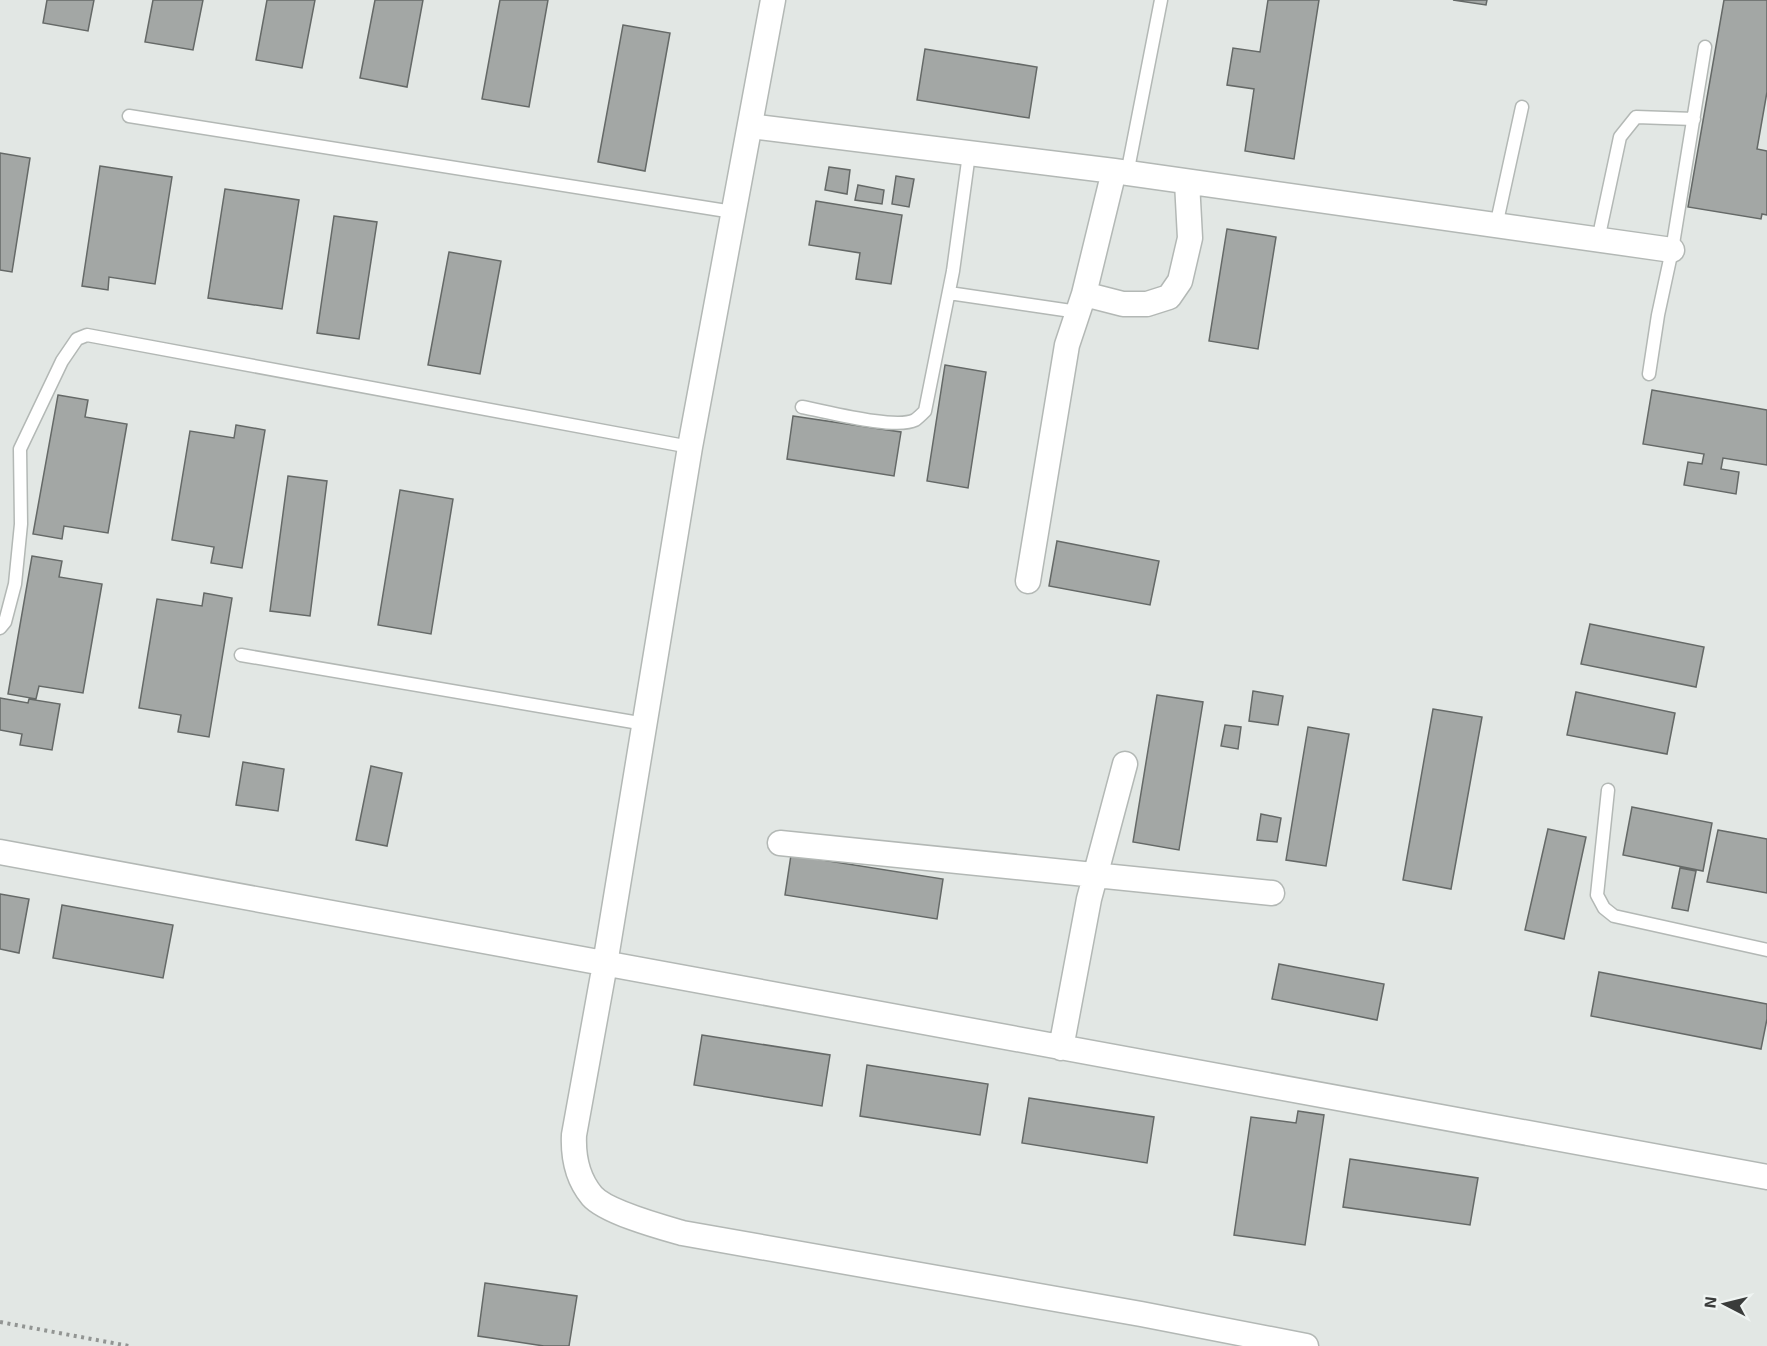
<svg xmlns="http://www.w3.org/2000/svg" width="1767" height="1346" font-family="'Exo 2',sans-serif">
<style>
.building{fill:#a3a7a5;stroke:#656967;stroke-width:1.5}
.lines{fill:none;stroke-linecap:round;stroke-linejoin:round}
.lane-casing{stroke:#b3b8b5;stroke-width:15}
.street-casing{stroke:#b3b8b5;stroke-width:27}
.path{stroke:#929593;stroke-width:4;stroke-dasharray:3 4.5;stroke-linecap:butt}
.lane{stroke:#fff;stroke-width:12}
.street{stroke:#fff;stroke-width:24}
</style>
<rect width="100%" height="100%" fill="#e2e7e4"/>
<path class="building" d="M47 0H94L88 31 43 23Z
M153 0H203L193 50 145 42Z
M267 0H315L302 68 256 60Z
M375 0H423L407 87 360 78Z
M500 0H548L529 107 482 99Z
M1268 0H1319L1294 159 1245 151 1254 89 1227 85 1233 48 1260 52Z
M1453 0H1487L1486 5Z
M1724 0H1767V92L1757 149 1767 151V215L1762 214 1761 219 1688 207Z
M623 25 670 33 645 171 598 162Z
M925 49 1037 67 1029 118 917 100Z
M0 153 30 158 12 272 0 270Z
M100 166 172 177 155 284 109 277 108 290 82 286Z
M829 167 850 170 847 194 825 190Z
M896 176 914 179 909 207 892 204Z
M858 185 884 190 882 204 855 200Z
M225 189 299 200 282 309 208 298Z
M816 201 902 215 891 284 856 279 860 253 809 245Z
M334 216 377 222 359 339 317 333Z
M1227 229 1276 237 1258 349 1209 341Z
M449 252 501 261 480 374 428 365Z
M945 365 986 372 968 488 927 481Z
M1652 390 1767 410V465L1723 458 1721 469 1739 472 1736 494 1684 485 1688 462 1702 464 1704 454 1643 444Z
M58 395 88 400 85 417 127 424 108 533 64 526 62 539 33 534Z
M793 416 901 432 894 476 787 459Z
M236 425 265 430 242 568 211 563 214 547 172 540 190 431 234 438Z
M288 476 327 481 310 616 270 611Z
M400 490 453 499 431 634 378 625Z
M1057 541 1159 561 1150 605 1049 586Z
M32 556 62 561 59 577 102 584 83 693 39 686 36 699 8 694Z
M204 593 232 598 209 737 178 732 181 715 139 708 157 599 202 606Z
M1590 624 1704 647 1696 687 1581 664Z
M1253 691 1283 696 1278 725 1249 721Z
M1576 692 1675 713 1667 754 1567 735Z
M1157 695 1203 702 1179 850 1133 842Z
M0 698 28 703 29 699 60 704 52 750 20 745 22 734 0 730Z
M1433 709 1482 717 1451 889 1403 880Z
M1225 725 1241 727 1238 749 1221 746Z
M1308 727 1349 734 1326 866 1286 860Z
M243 762 284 769 278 811 236 805Z
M371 766 402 773 387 846 356 840Z
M1632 807 1712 823 1703 871 1623 855Z
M1261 814 1281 818 1277 842 1257 840Z
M1548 829 1586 837 1564 939 1525 930Z
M1718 830 1767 839V893L1707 882Z
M791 855 943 879 937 919 785 895Z
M1680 868 1696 871 1688 911 1672 908Z
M0 894 29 899 19 953 0 949Z
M62 905 173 925 163 978 53 958Z
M1279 964 1384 984 1377 1020 1272 999Z
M1599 972 1767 1004V1019L1761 1049 1591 1016Z
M702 1035 830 1055 822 1106 694 1085Z
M867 1065 988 1084 980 1135 860 1116Z
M1029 1098 1154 1117 1147 1163 1022 1143Z
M1298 1111 1324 1115 1305 1245 1234 1235 1251 1117 1296 1123Z
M1350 1159 1478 1178 1470 1225 1343 1207Z
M485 1283 577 1296 569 1346H544L478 1336Z"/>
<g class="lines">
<defs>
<path id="lane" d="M129 116 733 212
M1127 174 1161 0
M1496 226 1522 107
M1598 240 1620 137 1636 117 1694 119
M949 293 1078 312
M1649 374 1658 315 1672 250 1705 47
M802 407C825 411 895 430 915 420 918 418 922 414 925 411L953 271 969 154
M0 628 5 622 15 584 21 524 20 449 62 361 77 339 87 335 690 447
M241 655 645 724
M1608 790 1597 895 1604 908 1614 916 1767 950"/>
<path id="street" d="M773 0 690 447 605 964 574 1135C573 1157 577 1178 592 1196 606 1212 661 1227 682 1233L1141 1314 1306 1346
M750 126 1114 171 1672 250
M1084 294 1123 304H1147L1169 297 1180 281 1190 238 1187 182
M1028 581 1067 345 1084 294 1114 171
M780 843 1272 893
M0 852 1767 1177
M1061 1048 1089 899 1125 764"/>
</defs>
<use href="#lane" class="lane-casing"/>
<use href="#street" class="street-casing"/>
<path class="path" d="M0 1322 129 1346"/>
<use href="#lane" class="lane"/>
<use href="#street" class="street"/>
</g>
<g transform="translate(1725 1304) rotate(277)" stroke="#eff4f2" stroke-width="4.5" paint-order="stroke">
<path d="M0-4.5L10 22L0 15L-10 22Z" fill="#3a3c3b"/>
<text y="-9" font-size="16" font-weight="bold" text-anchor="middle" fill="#3a3c3b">N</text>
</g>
</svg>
